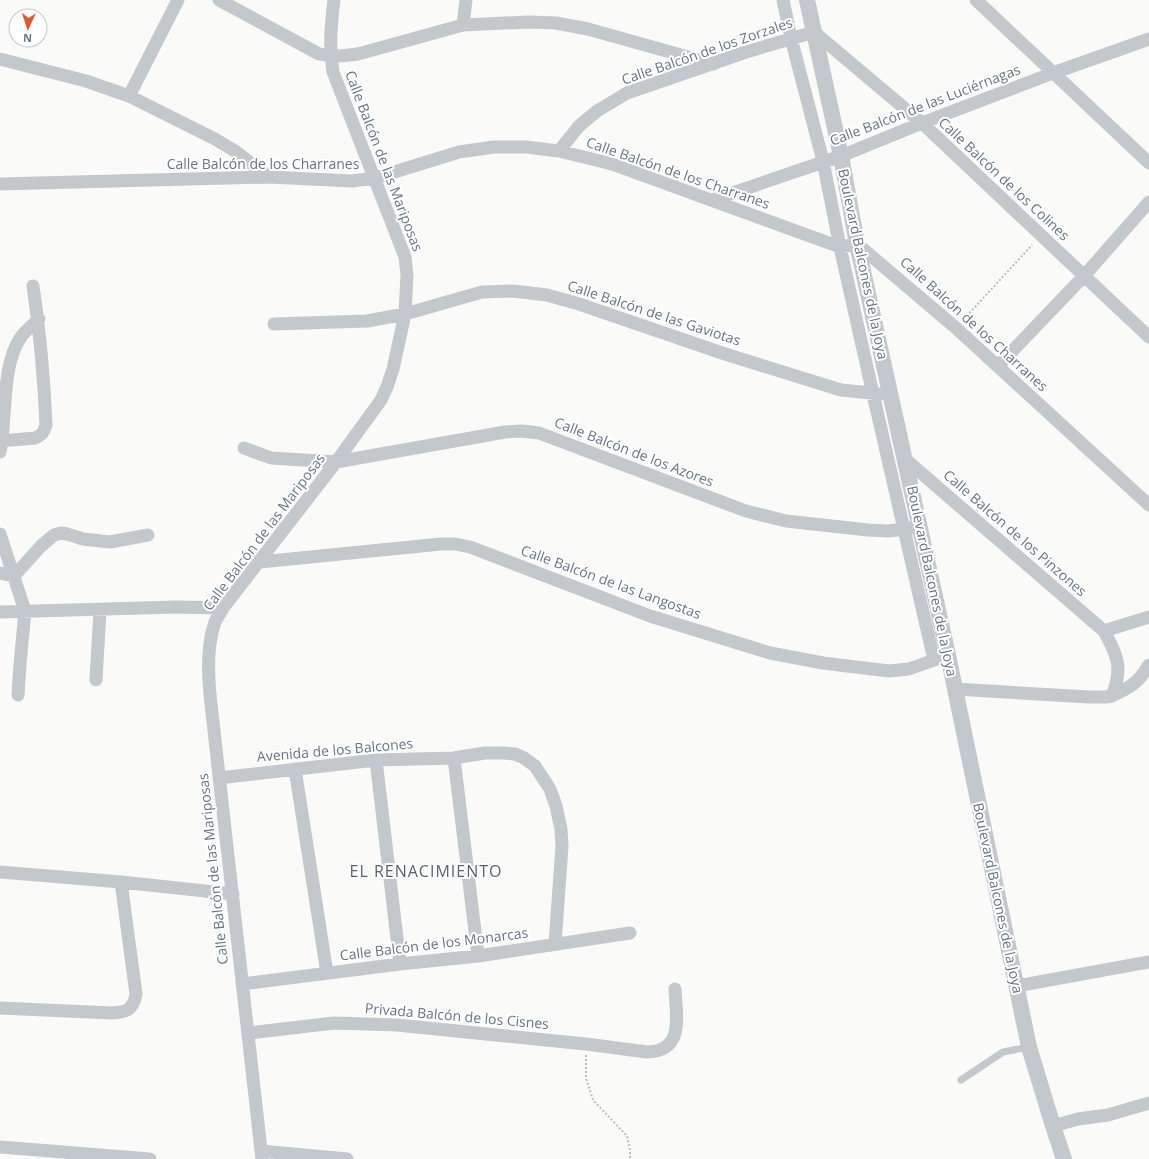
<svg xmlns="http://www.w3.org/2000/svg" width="1149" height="1159" font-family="'Open Sans',sans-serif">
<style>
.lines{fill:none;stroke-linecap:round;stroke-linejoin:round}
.path{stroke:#bbbfc2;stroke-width:2;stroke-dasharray:2 2;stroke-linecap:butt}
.service{stroke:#c3c8cc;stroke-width:7}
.minor{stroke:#c3c8cc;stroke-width:13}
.tertiary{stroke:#c3c8cc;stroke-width:16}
.labels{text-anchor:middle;stroke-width:4;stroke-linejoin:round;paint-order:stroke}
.street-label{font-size:14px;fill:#657683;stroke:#fff}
.quarter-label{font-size:16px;letter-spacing:1px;fill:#57646e;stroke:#fff}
</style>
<rect width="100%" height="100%" fill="#fafaf8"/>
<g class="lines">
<path class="path" d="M964 319 1032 245
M586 1055V1078L593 1100 627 1136 630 1150V1159"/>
<path class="service" d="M961 1080 1003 1052 1029 1047"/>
<path class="minor" d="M219 0 319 54C333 57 343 56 358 54L463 25 529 22 556 23 588 29 713 64
M783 0 791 38 823 161 840 247 873 394 934 660
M976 0 1149 163
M463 25 466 0
M0 59 86 81 129 96 215 139 235 151 269 177
M129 96 178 0
M559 151 579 126 597 111 627 93 746 52 814 32 922 123 1149 337
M0 184 269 177 352 181 375 178 459 152 494 147H526L559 151 612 164 840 247 857 244 956 328 1149 505
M712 200 841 156 922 123 1053 73 1149 39
M274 324 367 321 405 314 482 292 513 291 547 295 579 304 725 354 841 390 881 394
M998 366 1084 276 1149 202
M0 441 35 438C42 435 44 432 46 425 44 378 40 332 33 286
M244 448 271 458 336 462 505 432 522 431 539 433 746 511 786 521 868 530 888 531 920 527
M0 452C7 418 1 365 21 337 26 330 33 325 39 319
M905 459 1104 631C1118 656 1123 668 1112 696L1106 697H1089L955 689
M0 534 25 611 20 664 18 695
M260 562 441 544H455L470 547 650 616 770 653 823 663 889 671 909 669 948 655
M0 573 14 576 41 546 54 535 61 533 67 534 83 539 110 542 148 535
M0 612 176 607 223 608
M1104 631 1149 617
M96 680 100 610
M1112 696C1131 687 1138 683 1149 665
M454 758 478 956
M376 760 400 964
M295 769 327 973
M219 778 376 760 454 758 485 753H503L515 754 524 758 535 766 550 789 556 806 561 829 562 846 555 944
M0 872 121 882 233 894
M242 984 400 964 478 956 630 933
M1016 986 1149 962
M0 1008 112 1013C127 1012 133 1010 136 994L121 882
M249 1033 334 1023 397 1025 586 1044 647 1052C685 1051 676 1016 675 989
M1053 1126 1078 1119 1108 1115 1149 1103
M0 1147 150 1159
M261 1151 347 1159
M262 1159 210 695C208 671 207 645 215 622 217 617 221 613 223 608L336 462 381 400 387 387 393 369 405 314 407 275 405 257 333 72C329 47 331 25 334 0"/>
<path class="tertiary" d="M807 0 841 156 857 244 948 655 1029 1047 1053 1126 1064 1159"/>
</g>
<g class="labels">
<g class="street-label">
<text transform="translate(707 51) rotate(-19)" y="5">Calle Balcón de los Zorzales</text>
<text transform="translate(925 105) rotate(-21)" y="5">Calle Balcón de las Luciérnagas</text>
<text transform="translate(384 161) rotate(69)" y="5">Calle Balcón de las Mariposas</text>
<text x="263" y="169">Calle Balcón de los Charranes</text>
<text transform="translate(678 173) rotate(19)" y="5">Calle Balcón de los Charranes</text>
<text transform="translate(1004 179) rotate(43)" y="5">Calle Balcón de los Colines</text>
<text transform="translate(863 264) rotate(78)" y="5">Boulevard Balcones de la Joya</text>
<text transform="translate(654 313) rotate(18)" y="5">Calle Balcón de las Gaviotas</text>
<text transform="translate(974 324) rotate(42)" y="5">Calle Balcón de los Charranes</text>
<text transform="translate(634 452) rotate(21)" y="5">Calle Balcón de los Azores</text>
<text transform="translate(264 532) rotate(-53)" y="5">Calle Balcón de las Mariposas</text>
<text transform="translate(1015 533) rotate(41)" y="5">Calle Balcón de los Pinzones</text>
<text transform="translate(932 581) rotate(78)" y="5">Boulevard Balcones de la Joya</text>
<text transform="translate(611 582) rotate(20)" y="5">Calle Balcón de las Langostas</text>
<text transform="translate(335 750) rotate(-5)" y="5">Avenida de los Balcones</text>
<text transform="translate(213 869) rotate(-96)" y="5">Calle Balcón de las Mariposas</text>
<text transform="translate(998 898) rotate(78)" y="5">Boulevard Balcones de la Joya</text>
<text transform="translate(434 944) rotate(-7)" y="5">Calle Balcón de los Monarcas</text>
<text transform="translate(457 1016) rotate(5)" y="5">Privada Balcón de los Cisnes</text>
</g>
<g class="quarter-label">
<text x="426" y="877">EL RENACIMIENTO</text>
</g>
</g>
<g transform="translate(28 28) rotate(183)"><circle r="19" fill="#ffffff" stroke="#c1c8cd"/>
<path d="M0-3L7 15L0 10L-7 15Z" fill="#e4572e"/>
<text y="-6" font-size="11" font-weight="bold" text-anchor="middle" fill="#657683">N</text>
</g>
</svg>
